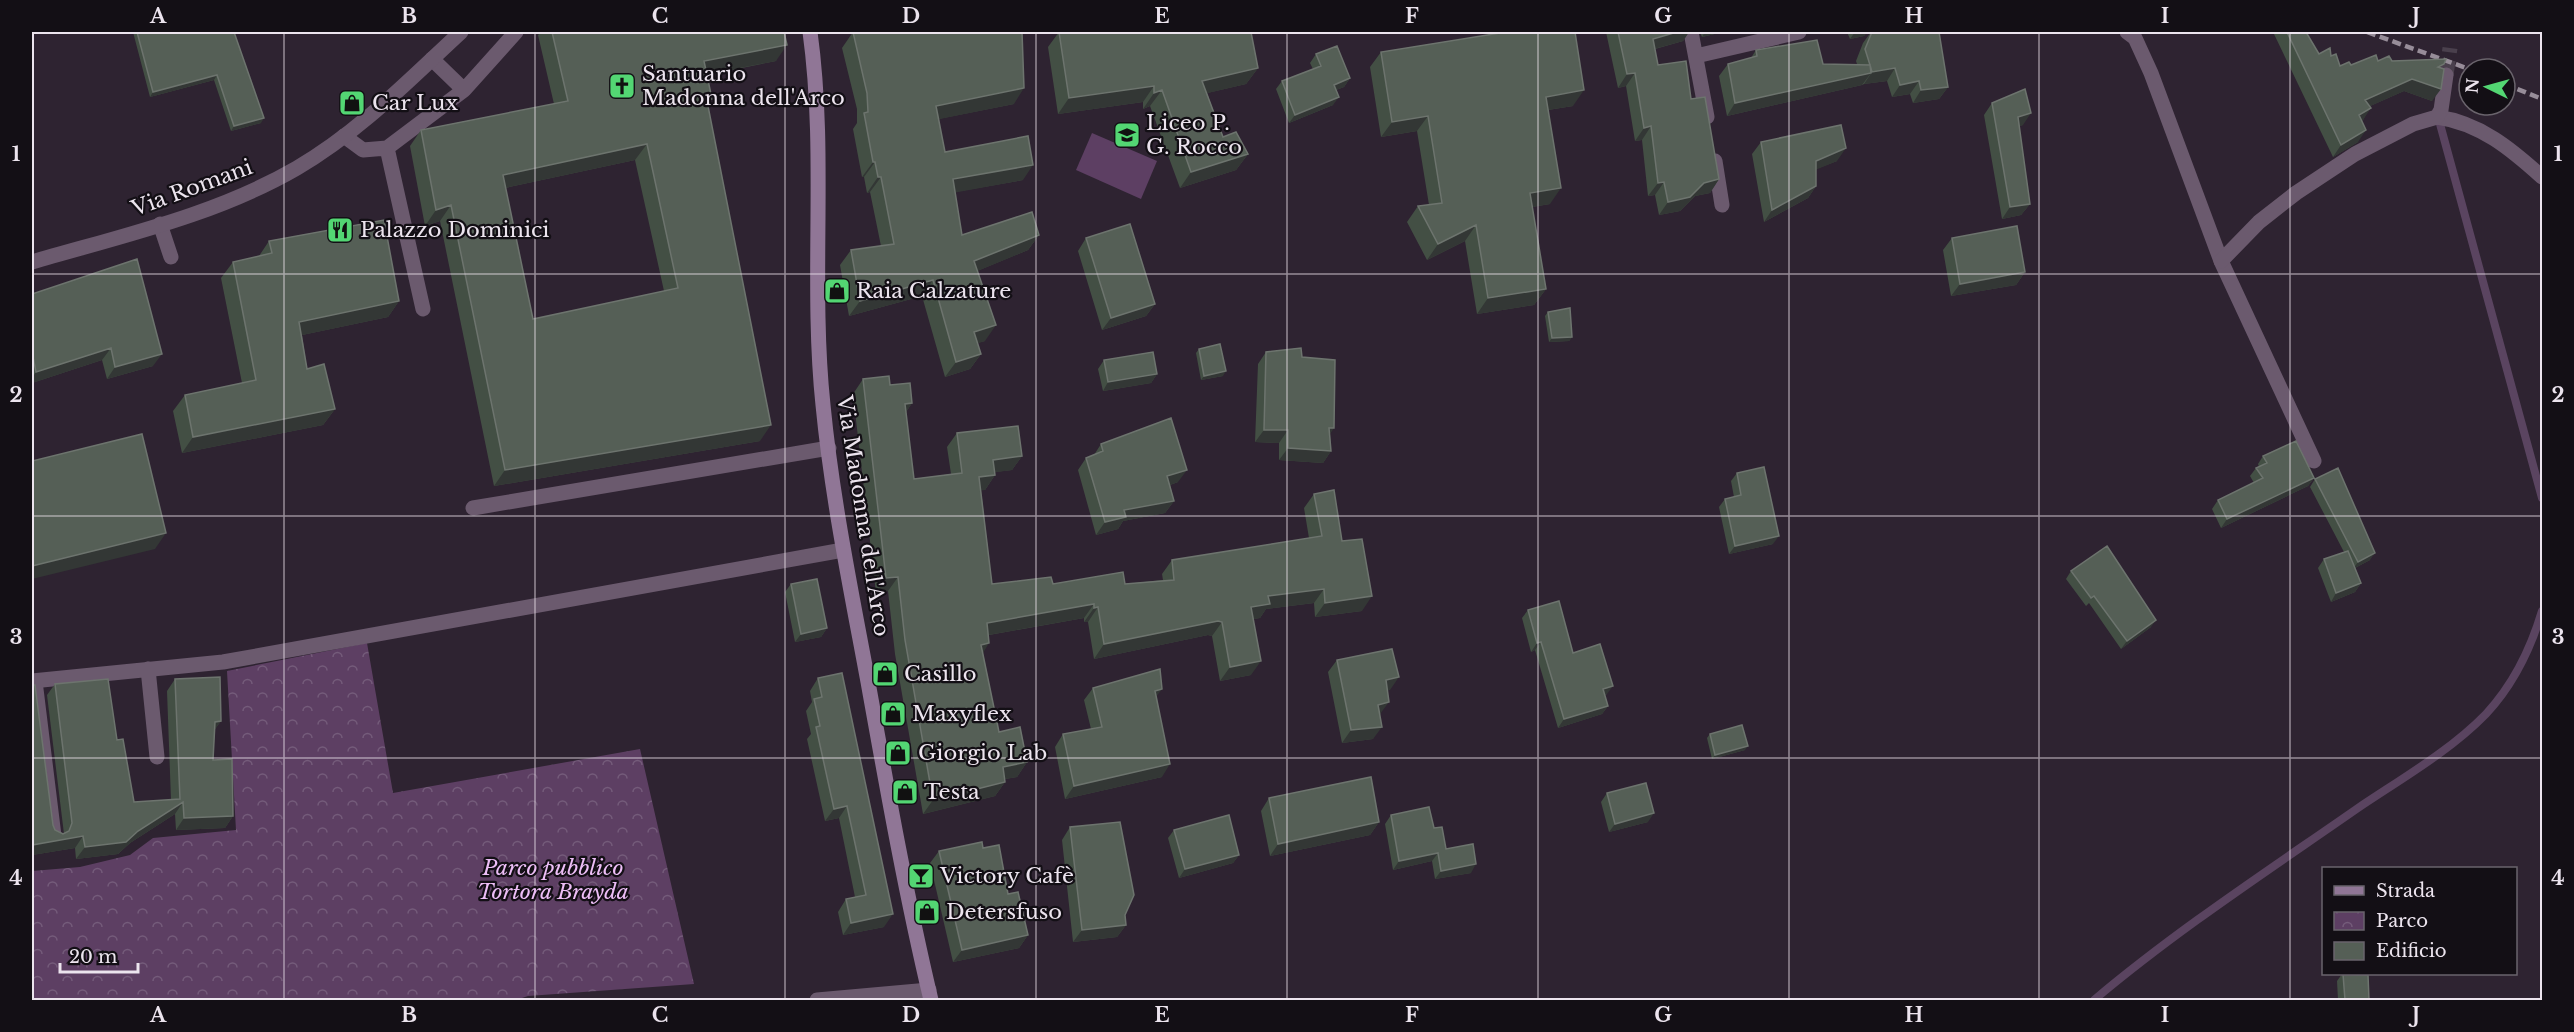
<svg xmlns="http://www.w3.org/2000/svg" width="2574" height="1032" font-family="'Libre Baskerville',serif">
<style>
.park{fill:url(#park-crowns)}
.pitch{fill:#5d3f63}
.lines{fill:none;stroke-linecap:round;stroke-linejoin:round}
.stream{stroke:#5a4460;stroke-width:8}
.minor-tunnel{stroke:#4a404d;stroke-width:15;stroke-dasharray:15 8;stroke-linecap:butt}
.service{stroke:#6b5a6e;stroke-width:15}
.minor{stroke:#6b5a6e;stroke-width:15}
.tertiary{stroke:#6b5a6e;stroke-width:15}
.secondary{stroke:#907696;stroke-width:15}
.rail{stroke:#978d99;stroke-width:4.5;stroke-dasharray:9 4.5;stroke-linecap:butt}
.wall{fill:#434f44;fill-rule:evenodd}
.shaded-wall{fill:#333735}
.building{fill:#555f56;stroke:#6d746e;stroke-width:1.5;fill-rule:evenodd}
.grid{fill:none;stroke:#ece4ee;stroke-width:1.5;stroke-opacity:0.55}
.labels{text-anchor:middle;stroke-width:4.5;stroke-linejoin:round;paint-order:stroke}
.poi-label{font-size:21px;fill:#ece4ee;stroke:#130f15;text-anchor:start}
.street-label{font-size:21px;fill:#ece4ee;stroke:#130f15}
.park-label{font-size:21px;font-style:italic;fill:#edbef7;stroke:#130f15}
.neatline{fill:none;stroke:#ece4ee;stroke-width:2}
.grid-label{font-size:20px;text-anchor:middle;font-weight:bold;fill:#ece4ee}
</style>
<defs>
<pattern id="park-crowns" width="20" height="18" patternUnits="userSpaceOnUse" patternTransform="scale(1.5)"><rect width="20" height="18" fill="#5d3f63"/><path d="M2 6a3 3 0 1 1 6 0M12 15a3 3 0 1 1 6 0" fill="none" stroke="#745b7a"/></pattern>
</defs>
<rect width="100%" height="100%" fill="#2e2331"/>
<path class="park" d="M367 643 393 793 640 749 694 984 528 996 516 1000H32V871L80 867 130 855 153 838 236 830 227 671Z"/>
<path class="pitch" d="M1092 133 1157 161 1141 199 1076 170Z"/>
<g class="lines">
<path class="stream" d="M2440 124 2542 498
M2094 1000C2177 930 2269 870 2358 808 2401 779 2450 751 2486 714 2513 685 2531 648 2542 611"/>
<path class="minor-tunnel" d="M2446 75 2450 48"/>
<path class="service" d="M2127 32 2135 38 2151 73 2221 261 2314 461
M464 90 516 32
M2437 117C2480 123 2511 149 2542 177
M344 136 363 150 387 148 423 309
M387 148 464 90 432 59
M160 224 171 257
M473 508 829 448
M148 669 157 757
M32 681 223 662 843 550
M35 681 54 836"/>
<path class="minor" d="M1691 32 1707 117
M1696 56 1799 32
M1715 161 1722 205
M2221 261 2259 222 2296 193 2355 154 2413 124 2437 117 2441 110 2446 75
M817 1000 929 990"/>
<path class="tertiary" d="M32 262C121 236 216 215 297 168 359 132 409 80 461 32"/>
<path class="secondary" d="M810 32C827 155 810 281 823 405 832 498 851 590 868 682 887 788 906 895 931 1000"/>
<path class="rail" d="M2367 32 2469 69
M2505 84 2542 99"/>
</g>
<path class="wall" d="M133 32H234L261 123 231 131 214 80 150 97Z
M541 32H784L776 61 707 75 712 99 708 105 760 441 494 486 440 221 425 226 410 146 421 130 554 104 538 35ZM635 160 664 291 533 319 505 188Z
M853 32 1014 104 938 119 945 152 1023 180 955 192 962 235H1039L1028 250 977 271 985 341 977 343 981 354 970 369 945 377 922 296 849 316 840 265 851 250 881 246 870 192 867 193 864 177H862L853 129 857 123V109L842 48Z
M1059 32 1258 68 1246 84 1207 93 1223 137 1248 154 1236 170 1180 188 1150 106 1143 109V102L1058 114 1048 47Z
M1606 32H1689L1683 41 1655 49 1658 65 1691 99 1719 179 1710 193 1695 196 1680 211 1659 215 1655 195 1648 196 1642 140 1635 141 1626 86 1618 88Z
M1700 32H1723L1702 37Z
M1847 32H1867L1864 36 1850 39Z
M1871 32 1948 87 1939 99 1913 103 1910 94 1892 97 1887 81 1864 84 1862 85 1727 116 1719 76 1728 64 1751 58 1756 50 1823 64H1857L1856 61 1863 43Z
M2276 32H2306L2319 54 2331 56 2340 66 2351 65 2378 61H2392L2441 68 2432 101 2404 91 2370 106 2363 120 2361 121 2358 142 2333 157 2274 34Z
M1381 52 1573 106 1548 110 1550 204 1532 207 1546 289 1534 305 1477 314 1465 241 1427 260 1407 222 1418 206 1429 205 1417 131 1381 137 1370 67Z
M1316 54 1350 78 1344 87 1336 90 1333 105 1289 123 1276 89 1282 81 1313 69 1310 63Z
M1992 103 2023 125 2019 126 2030 204 2021 215 2002 219 1984 115Z
M1761 142 1837 161 1816 169V186L1808 198 1764 222 1752 154Z
M1086 238 1155 304 1146 316 1102 330 1078 251Z
M1952 238 2025 272 2016 285 1951 296 1943 250Z
M269 241 399 301 388 317 302 335 307 369 335 409 323 425 182 453 173 411 185 395 242 383 221 278 233 262 259 256Z
M32 294 153 366 107 379 102 360 32 383Z
M1548 312 1572 337 1569 341 1549 342 1545 316Z
M1199 349 1223 376 1201 380 1196 353Z
M1266 352 1302 357 1330 434 1331 451 1323 463 1279 460V443L1255 442 1258 364Z
M1104 360 1157 374 1151 383 1103 391 1098 369Z
M863 379 890 385 912 403 906 412 914 479 951 474 947 447 957 433 1022 456 1012 470 994 472 995 475 985 490H981L992 584H1125L1163 580 1162 574 1172 560 1309 538 1304 508 1314 494 1342 541 1362 611 1315 617 1314 603 1266 609 1260 618 1253 619 1251 675 1220 681 1212 636 1208 635 1094 659 1088 622H1084V618L989 635 983 653 999 732 1027 762 1017 777 1005 779V782L995 796 923 814 895 654 888 591 876 593 853 394Z
M1101 444 1178 482 1170 485 1174 501 1165 513 1123 521 1118 529 1096 535 1078 470 1086 458 1094 455Z
M2263 456 2314 478 2308 486 2221 528 2212 509 2218 500 2254 483 2250 476 2256 468 2259 467 2258 464Z
M1737 473 1773 544 1729 554 1719 507 1725 499 1734 497 1731 481Z
M2315 479 2370 560 2355 568 2361 583 2355 592 2331 602 2318 568 2324 559 2344 552 2310 487Z
M2071 571 2151 627 2121 649 2089 603 2086 606 2066 579Z
M791 584 827 628 821 637 795 642 785 592Z
M1528 610 1573 653 1607 694 1605 695 1608 706 1602 714 1558 728 1535 650 1531 652 1522 618Z
M1337 660 1390 690H1387L1373 739 1342 743 1328 672Z
M818 678 884 927 843 935 838 912 846 899 855 897 839 818 825 821 807 739 811 734 806 711 812 702 810 691Z
M175 679 221 721 215 729 213 760 233 816 225 828 176 830 175 814 130 843 118 854 76 859 75 848 32 855V685L53 825 55 830 64 834 47 695 55 684 117 740 134 802 171 800 167 691Z
M1093 688 1157 696 1162 777 1065 799 1055 747 1063 734 1091 729 1084 700Z
M1710 734 1745 750 1712 759 1707 738Z
M1607 793 1648 822 1609 832 1601 802Z
M1269 798 1379 822 1370 835 1270 856 1261 811Z
M1391 815 1434 828 1446 849 1471 873 1435 879 1432 861 1393 870 1385 824Z
M1070 827 1125 915 1126 925 1117 937 1073 942 1062 840Z
M1174 830 1239 855 1233 863 1179 878 1168 838Z
M983 848 1008 894 1028 935 1019 948 953 962 930 863 939 851Z
M2342 974H2355L2369 1000H2338L2337 981Z"/>
<path class="shaded-wall" d="M1677 32H1689L1683 41 1643 52 1653 39Z
M1705 32H1723L1702 37Z
M1855 32H1867L1864 36 1850 39Z
M787 45 776 61 693 77 704 61Z
M1258 68 1246 84 1191 97 1202 81Z
M1895 68 1887 81 1864 84 1872 72Z
M1635 73 1626 86 1618 88 1627 74Z
M1871 73 1862 85 1727 116 1735 103Z
M217 75 214 80 150 97 153 92Z
M1350 78 1344 87 1328 93 1334 85Z
M2412 79 2441 89 2432 101 2404 91 2357 112 2365 100Z
M1919 81 1910 94 1892 97 1900 85Z
M1154 86 1143 102 1058 114 1069 98Z
M1948 87 1939 99 1913 103 1921 90Z
M1024 88 1014 104 925 122 936 106Z
M1162 90 1150 106 1143 109 1154 93Z
M1584 90 1573 106 1535 112 1546 97Z
M1339 97 1333 105 1289 123 1295 115Z
M2371 108 2363 120 2351 127 2359 115Z
M2031 113 2023 125 2010 129 2018 117Z
M1428 116 1417 131 1381 137 1392 122Z
M264 118 261 123 231 131 234 126Z
M1651 126 1642 140 1635 141 1644 128Z
M2366 130 2358 142 2333 157 2341 145Z
M647 144 635 160 491 191 503 175Z
M1846 148 1837 161 1808 173 1816 161Z
M1248 154 1236 170 1180 188 1191 172Z
M873 162H875L864 177H862Z
M1033 165 1023 180 942 195 953 179Z
M878 177H881L870 192 867 193Z
M1719 179 1710 193 1695 196 1680 211 1659 215 1668 202 1704 183Z
M1664 182 1655 195 1648 196 1658 183Z
M1816 186 1808 198 1764 222 1772 210Z
M1561 188 1550 204 1519 209 1530 193Z
M2030 204 2021 215 2002 219 2010 207Z
M451 205 440 221 425 226 436 210Z
M1476 225 1465 241 1427 260 1438 244Z
M1039 235 1028 250 963 277 974 261Z
M2025 272 2016 285 1951 296 1960 284Z
M933 280 922 296 849 316 860 301Z
M1546 289 1534 305 1477 314 1488 298Z
M399 301 388 317 288 338 299 322Z
M1155 304 1146 316 1102 330 1111 318Z
M996 325 985 341 963 348 974 332Z
M1572 337 1569 341 1549 342 1552 338Z
M111 348 102 360 32 383V378L36 372Z
M162 354 153 366 107 379 115 367Z
M981 354 970 369 945 377 956 362Z
M1226 371 1223 376 1201 380 1204 376Z
M1157 374 1151 383 1103 391 1108 382Z
M912 403 903 417 905 404Z
M335 409 323 425 182 453 193 437Z
M771 425 760 441 494 486 505 470Z
M1329 428H1334L1326 440Z
M1264 430H1288L1279 443 1255 442Z
M1288 448 1331 451 1323 463 1279 460Z
M1022 456 1012 470 983 474 993 460Z
M1187 470 1178 482 1159 489 1167 476Z
M995 475 985 490 969 492 979 477Z
M2314 478 2308 486 2221 528 2227 519Z
M1174 501 1165 513 1123 521 1118 529 1096 535 1105 522 1124 510Z
M166 533 155 549 32 579V566Z
M1779 536 1773 544 1729 554 1735 546Z
M2375 553 2370 560 2353 569 2358 562Z
M898 577 888 591 876 593 886 578Z
M2361 583 2355 592 2331 602 2336 593Z
M1324 589 1314 603 1266 609 1260 618 1241 621 1251 607 1268 596Z
M1372 596 1362 611 1315 617 1325 603Z
M1094 604 1084 618 977 637 987 623Z
M1098 607 1088 622H1084L1094 608Z
M2156 620 2151 627 2121 649 2127 641Z
M1218 621 1222 622 1212 636 1208 635 1094 659 1104 644Z
M827 628 821 637 795 642 801 634Z
M1541 642 1535 650 1531 652 1537 643Z
M989 643 980 658 981 645Z
M1261 661 1251 675 1220 681 1230 667Z
M1399 677 1390 690 1377 693 1386 680Z
M1613 686 1607 694 1597 698 1603 689Z
M1162 689 1153 701 1155 691Z
M1389 702 1380 714 1378 705Z
M1608 706 1602 714 1558 728 1564 719Z
M221 721 213 732 215 722Z
M1382 727 1373 739 1342 743 1351 730Z
M1748 746 1745 750 1712 759 1715 755Z
M1027 762 1017 777 993 781 1003 767Z
M1170 764 1162 777 1065 799 1074 786Z
M1005 782 995 796 923 814 933 800Z
M183 802 175 814 130 843 118 854 76 859 85 847Z
M847 806 839 818 825 821 834 809Z
M1654 813 1648 822 1609 832 1615 824Z
M233 816 225 828 176 830 184 818Z
M1379 822 1370 835 1270 856 1278 844Z
M83 836 75 848 32 855V845Z
M1438 853 1432 861 1393 870 1399 861Z
M1239 855 1233 863 1179 878 1185 869Z
M1476 864 1471 873 1435 879 1441 871Z
M893 914 884 927 843 935 851 923Z
M1126 925 1117 937 1073 942 1082 930Z
M1028 935 1019 948 953 962 962 950Z"/>
<path class="building" d="M137 32H234L264 118 234 126 217 75 153 92Z
M552 32H784L787 45 704 61 712 99 707 101 771 425 505 470 451 205 436 210 421 130 568 101ZM647 144 678 288 533 319 503 175Z
M853 32H1022L1024 88 936 106 945 152 1028 136 1033 165 953 179 962 235 1032 212 1039 235 974 261 996 325 974 332 981 354 956 362 933 280 860 301 851 250 894 244 881 177H878L875 162H873L864 113 868 112 867 93Z
M1059 32H1251L1258 68 1202 81 1223 137 1236 132 1248 154 1191 172 1162 90 1154 93V86L1069 98Z
M1506 32H1575L1584 90 1546 97 1561 188 1530 193 1546 289 1488 298 1476 225 1438 244 1418 206 1442 203 1428 116 1392 122 1381 52Z
M1618 32H1677L1653 39 1658 65 1686 61 1691 99 1705 97 1719 179 1704 183 1690 197 1668 202 1664 182 1658 183 1651 126 1644 128 1635 73 1627 74Z
M1872 32H1939L1948 87 1921 90 1919 81 1900 85 1895 68 1872 72 1870 65 1871 73 1735 103 1728 64 1757 56 1756 50 1817 40 1823 64 1870 65 1865 49Z
M2287 32H2306L2319 54 2330 48 2331 56 2336 54 2340 66 2349 62 2351 65 2376 55 2378 61 2389 56 2392 61 2446 59 2444 64 2438 67 2444 69 2441 89 2412 79 2365 100 2371 108 2359 115 2366 130 2341 145Z
M1337 46 1350 78 1334 85 1339 97 1295 115 1282 81 1321 66 1316 54Z
M2025 89 2031 113 2018 117 2030 204 2010 207 1992 103Z
M1841 125 1846 148 1816 161V186L1772 210 1761 142Z
M384 220 399 301 299 322 307 369 324 364 335 409 193 437 185 395 256 380 233 262 272 253 269 241Z
M1130 224 1155 304 1111 318 1086 238Z
M2017 226 2025 272 1960 284 1952 238Z
M137 259 162 354 115 367 111 348 36 372 32 352V294Z
M1570 308 1572 337 1552 338 1548 312Z
M1220 344 1226 371 1204 376 1199 349Z
M1301 348 1302 357 1335 360 1334 428H1329L1331 451 1288 448V430H1264L1266 352Z
M1153 352 1157 374 1108 382 1104 360Z
M889 376 890 385 910 383 912 403 905 404 914 479 962 473 957 433 1018 426 1022 456 993 460 995 475 979 477 992 584 1051 577 1053 584 1123 572 1125 584 1174 580 1172 560 1322 536 1314 494 1334 490 1342 541 1362 539 1372 596 1325 603 1324 589 1268 596 1270 604 1251 607 1261 661 1230 667 1222 622 1218 621 1104 644 1098 607 1094 608V604L987 623 989 643 981 645 999 732 1020 727 1027 762 1003 767 1005 782 933 800 905 640 898 577 886 578 863 379Z
M1171 418 1187 470 1167 476 1174 501 1124 510 1126 517 1105 522 1086 458 1103 451 1101 444Z
M142 434 166 533 32 566V461Z
M2296 441 2314 478 2227 519 2218 500 2263 478 2256 468 2267 463 2263 456Z
M1764 467 1779 536 1735 546 1725 499 1741 495 1737 473Z
M2338 468 2375 553 2358 562 2315 479Z
M2107 546 2156 620 2127 641 2094 596 2091 598 2071 571Z
M2348 551 2361 583 2336 593 2324 559Z
M817 579 827 628 801 634 791 584Z
M1559 601 1573 653 1600 644 1613 686 1603 689 1608 706 1564 719 1541 642 1537 643 1528 610Z
M1392 649 1399 677 1386 680 1389 702 1378 705 1382 727 1351 730 1337 660Z
M1160 669 1162 689 1155 691 1170 764 1074 786 1063 734 1102 727 1093 688Z
M842 673 893 914 851 923 846 899 866 895 847 806 834 809 816 727 820 726 814 699 822 697 818 678Z
M220 677 221 721 215 722 213 760 232 759 233 816 184 818 183 802 138 831 126 842 85 847 83 836 32 845V685H35L53 825 55 830 63 834 69 831 72 823 55 684 108 679 117 740 123 739 134 802 180 799 175 679Z
M1742 725 1748 746 1715 755 1710 734Z
M1371 777 1379 822 1278 844 1269 798Z
M1646 783 1654 813 1615 824 1607 793Z
M1429 807 1434 828 1442 827 1446 849 1473 844 1476 864 1441 871 1438 853 1399 861 1391 815Z
M1229 815 1239 855 1185 869 1174 830Z
M1120 822 1134 895 1125 915 1126 925 1082 930 1070 827Z
M982 842 983 848 999 845 1008 894 1018 892 1028 935 962 950 939 851Z
M2343 974 2368 975 2369 1000H2345Z"/>
<path class="grid" d="M284 32V1000M535 32V1000M785 32V1000M1036 32V1000M1287 32V1000M1538 32V1000M1789 32V1000M2039 32V1000M2290 32V1000M32 274H2542M32 516H2542M32 758H2542"/>
<defs>
<symbol id="church-square" viewBox="-11 -11 22 22"><rect x="-9" y="-9" width="18" height="18" rx="4" fill="#53d673" stroke="#130f15"/><path d="M-1.2-6h2.4v3.5h3.3v2.4h-3.3V6h-2.4V-.1h-3.3v-2.4h3.3Z" fill="#111"/></symbol>
<symbol id="shop-square" viewBox="-11 -11 22 22"><rect x="-9" y="-9" width="18" height="18" rx="4" fill="#53d673" stroke="#130f15"/><path d="M-5-2.5h2.3a2.7 3.5 0 0 1 5.4 0H5L5.5 6h-11ZM-1.5-2.5h3a1.5 2.3 0 0 0-3 0Z" fill="#111"/></symbol>
<symbol id="school-square" viewBox="-11 -11 22 22"><rect x="-9" y="-9" width="18" height="18" rx="4" fill="#53d673" stroke="#130f15"/><path d="M0-5L7-2L0 1L-7-2ZM-4 1L0 2.5L4 1V4Q0 6-4 4Z" fill="#111"/></symbol>
<symbol id="restaurant-square" viewBox="-11 -11 22 22"><rect x="-9" y="-9" width="18" height="18" rx="4" fill="#53d673" stroke="#130f15"/><path d="M-5-6h1v4h1v-4h1v4h1v-4h1v5L-1.5 .5V6h-2V.5L-5-1ZM5-6V6H3V1.5H1.5Q1.5-4 5-6Z" fill="#111"/></symbol>
<symbol id="bar-square" viewBox="-11 -11 22 22"><rect x="-9" y="-9" width="18" height="18" rx="4" fill="#53d673" stroke="#130f15"/><path d="M-6-5H6L.8 .8V4.5H3.5V6h-7V4.5H-.8V.8Z" fill="#111"/></symbol>
</defs>
<g fill-rule="evenodd">
<use href="#church-square" x="607" y="71" width="30" height="30"/>
<use href="#shop-square" x="337" y="88" width="30" height="30"/>
<use href="#school-square" x="1112" y="120" width="30" height="30"/>
<use href="#restaurant-square" x="325" y="215" width="30" height="30"/>
<use href="#shop-square" x="822" y="276" width="30" height="30"/>
<use href="#shop-square" x="870" y="659" width="30" height="30"/>
<use href="#shop-square" x="878" y="699" width="30" height="30"/>
<use href="#shop-square" x="883" y="738" width="30" height="30"/>
<use href="#shop-square" x="890" y="777" width="30" height="30"/>
<use href="#bar-square" x="906" y="861" width="30" height="30"/>
<use href="#shop-square" x="912" y="897" width="30" height="30"/>
</g>
<g class="labels">
<g class="poi-label">
<text x="642" y="81">Santuario<tspan x="642" dy="24">Madonna dell'Arco</tspan></text>
<text x="372" y="110">Car Lux</text>
<text x="1146" y="130">Liceo P.<tspan x="1146" dy="24">G. Rocco</tspan></text>
<text x="360" y="237">Palazzo Dominici</text>
<text x="856" y="298">Raia Calzature</text>
<text x="904" y="681">Casillo</text>
<text x="912" y="721">Maxyflex</text>
<text x="918" y="760">Giorgio Lab</text>
<text x="924" y="799">Testa</text>
<text x="940" y="883">Victory Cafè</text>
<text x="946" y="919">Detersfuso</text>
</g>
<g class="street-label">
<text transform="translate(192 188) rotate(-20)" y="7">Via Romani</text>
<text transform="translate(863 516) rotate(81)" y="7">Via Madonna dell'Arco</text>
</g>
<g class="park-label">
<text x="553" y="875">Parco pubblico<tspan x="553" dy="24">Tortora Brayda</tspan></text>
</g>
</g>
<rect width="2574" height="1032" fill="none" stroke="#130f15" stroke-width="66"/>
<rect x="2322" y="867" width="195" height="108" fill="#130f15" stroke="#6a646c" stroke-width="1.5"/>
<rect x="2334" y="886" width="30" height="9" fill="#907696" stroke="#6a646c" stroke-width="1.5"/>
<text x="2376" y="897" font-size="18" fill="#ece4ee">Strada</text>
<rect x="2334" y="912" width="30" height="18" fill="url(#park-crowns)" stroke="#6a646c" stroke-width="1.5"/>
<text x="2376" y="927" font-size="18" fill="#ece4ee">Parco</text>
<rect x="2334" y="942" width="30" height="18" fill="#555f56" stroke="#6a646c" stroke-width="1.5"/>
<text x="2376" y="957" font-size="18" fill="#ece4ee">Edificio</text>
<g transform="translate(2487 87) rotate(275)"><circle r="28" fill="#130f15" stroke="#6a646c" stroke-width="1.5"/>
<path d="M0-4.5L10 22L0 15L-10 22Z" fill="#53d673"/>
<text y="-9" font-size="16" font-weight="bold" text-anchor="middle" fill="#ece4ee">N</text>
</g>
<path d="M60 963v9h78v-9" fill="none" stroke="#ece4ee" stroke-width="3"/>
<text x="69" y="963" font-size="18" fill="#ece4ee" stroke="#130f15" stroke-width="4.5" paint-order="stroke">20 m</text>
<rect x="33" y="33" width="2508" height="966" class="neatline"/>
<g class="grid-label">
<text x="158" y="23">A</text>
<text x="409" y="23">B</text>
<text x="660" y="23">C</text>
<text x="911" y="23">D</text>
<text x="1162" y="23">E</text>
<text x="1412" y="23">F</text>
<text x="1663" y="23">G</text>
<text x="1914" y="23">H</text>
<text x="2165" y="23">I</text>
<text x="2416" y="23">J</text>
<text x="16" y="161">1</text>
<text x="2558" y="161">1</text>
<text x="16" y="402">2</text>
<text x="2558" y="402">2</text>
<text x="16" y="644">3</text>
<text x="2558" y="644">3</text>
<text x="16" y="885">4</text>
<text x="2558" y="885">4</text>
<text x="158" y="1022">A</text>
<text x="409" y="1022">B</text>
<text x="660" y="1022">C</text>
<text x="911" y="1022">D</text>
<text x="1162" y="1022">E</text>
<text x="1412" y="1022">F</text>
<text x="1663" y="1022">G</text>
<text x="1914" y="1022">H</text>
<text x="2165" y="1022">I</text>
<text x="2416" y="1022">J</text>
</g>
</svg>
